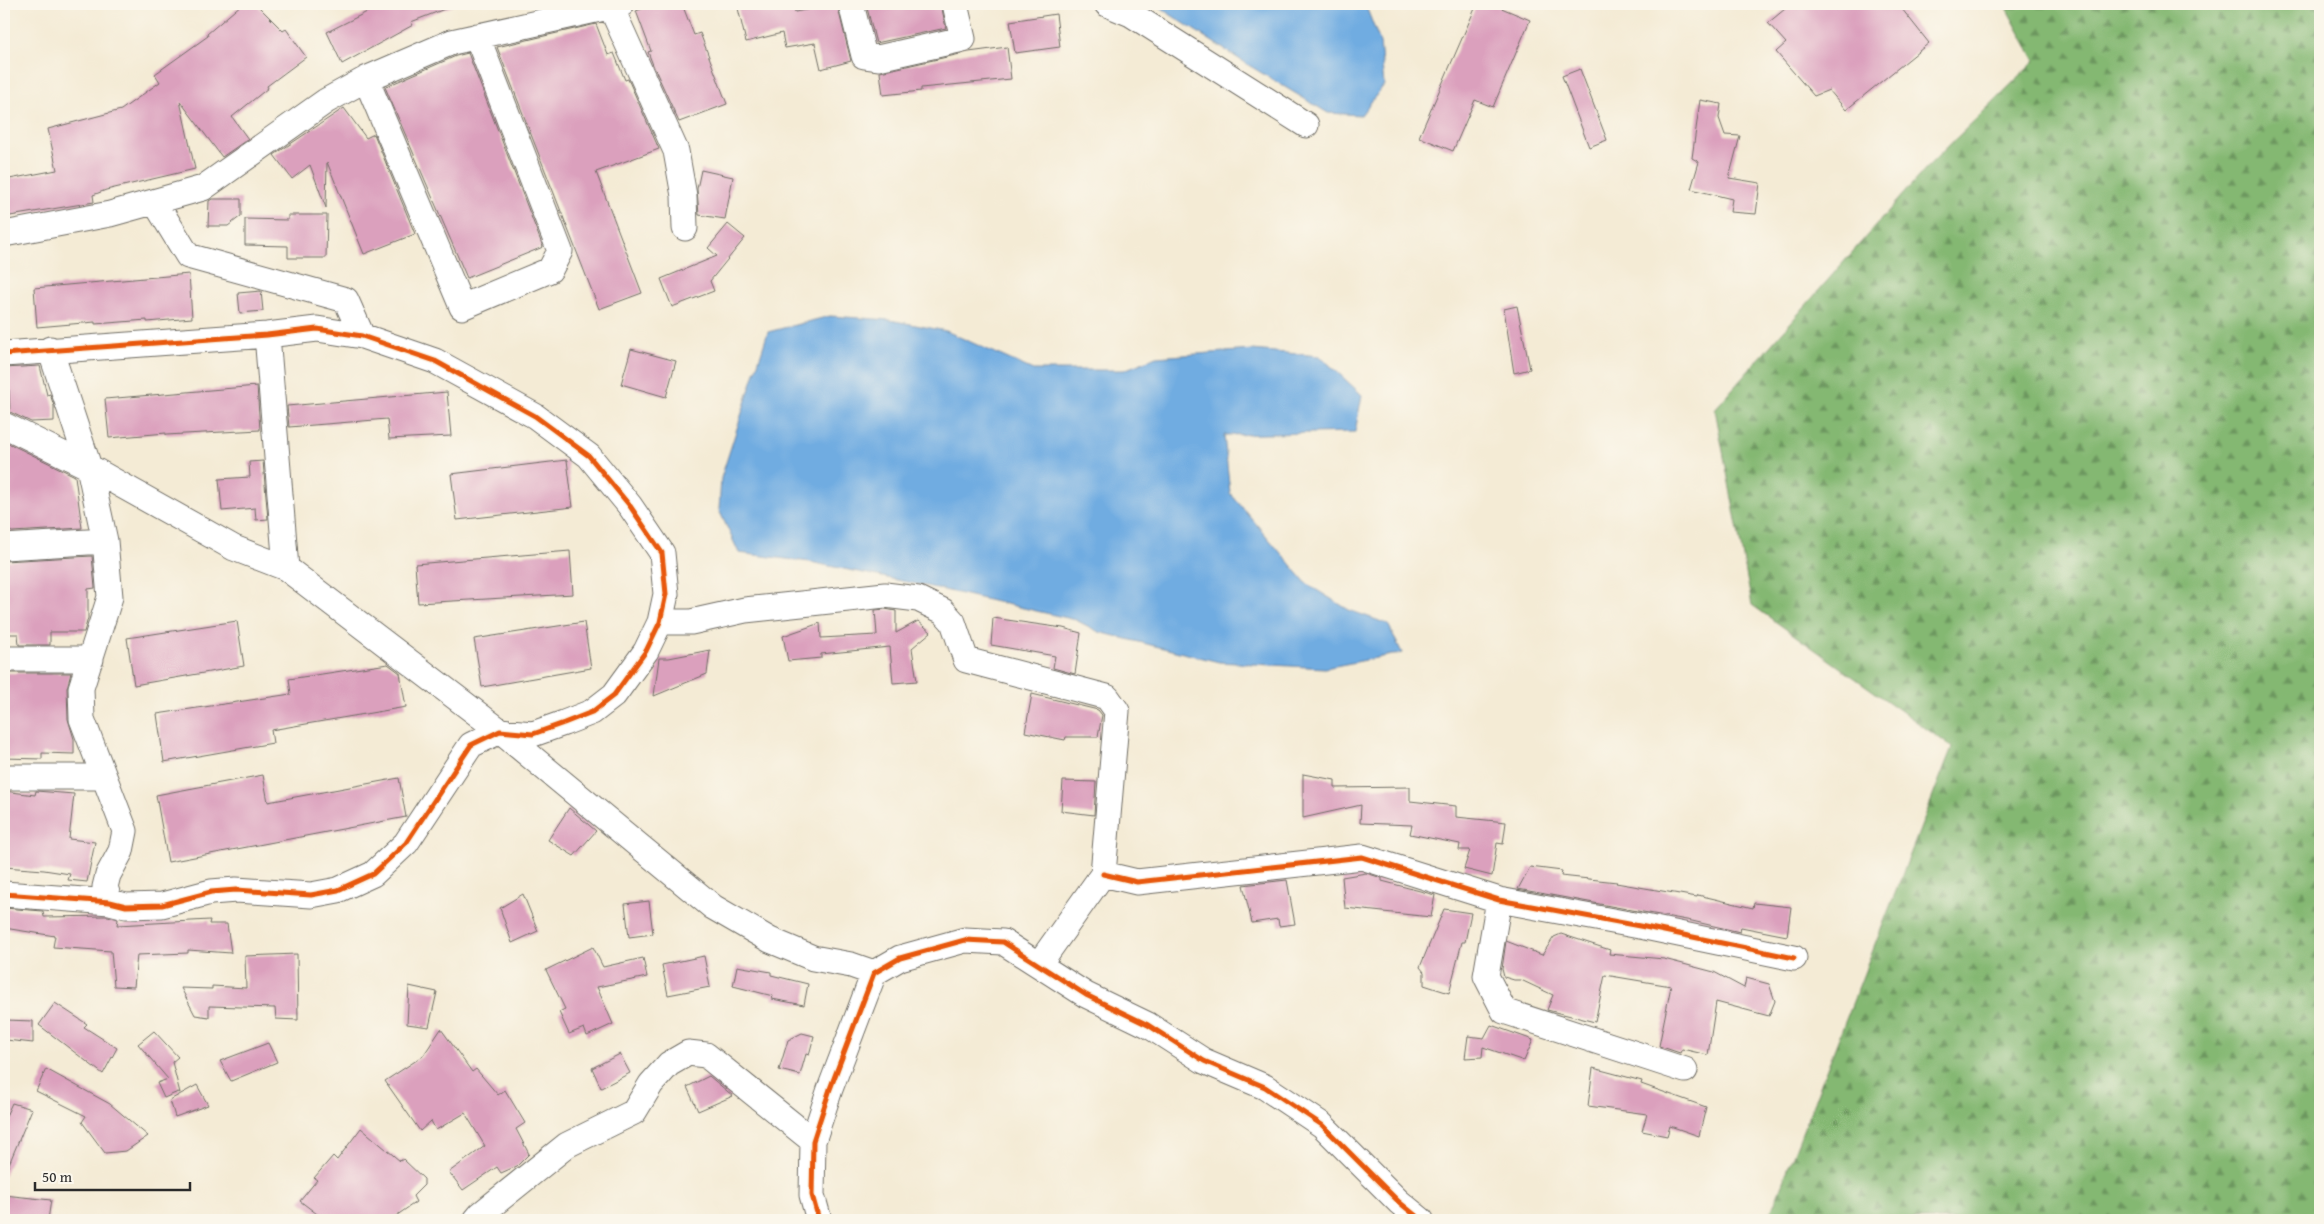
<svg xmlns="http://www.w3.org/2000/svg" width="2324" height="1224" font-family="'Gentium Book Plus',serif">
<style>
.forest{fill:url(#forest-firs);stroke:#58724e}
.water{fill:#70ace1;stroke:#4e6c86}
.building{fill:#dba0bd}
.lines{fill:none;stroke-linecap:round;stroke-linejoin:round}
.street-casing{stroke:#716e66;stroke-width:27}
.street{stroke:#fff;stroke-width:25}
.cycleway-casing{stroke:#fbf7ec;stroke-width:8}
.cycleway{stroke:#e8590c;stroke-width:5}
</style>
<defs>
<pattern id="forest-firs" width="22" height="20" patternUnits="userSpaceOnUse" patternTransform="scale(1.25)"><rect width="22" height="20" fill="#84b872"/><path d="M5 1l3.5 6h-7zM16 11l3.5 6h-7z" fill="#6c965e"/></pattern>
</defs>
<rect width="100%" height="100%" fill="#fbf7ec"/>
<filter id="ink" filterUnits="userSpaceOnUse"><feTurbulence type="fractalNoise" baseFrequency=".02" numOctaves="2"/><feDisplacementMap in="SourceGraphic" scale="10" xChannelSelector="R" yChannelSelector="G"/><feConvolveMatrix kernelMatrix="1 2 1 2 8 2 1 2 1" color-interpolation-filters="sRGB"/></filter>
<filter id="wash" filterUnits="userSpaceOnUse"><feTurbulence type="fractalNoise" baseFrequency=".0096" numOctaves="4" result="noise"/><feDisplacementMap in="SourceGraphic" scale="20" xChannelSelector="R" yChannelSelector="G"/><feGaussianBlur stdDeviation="1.12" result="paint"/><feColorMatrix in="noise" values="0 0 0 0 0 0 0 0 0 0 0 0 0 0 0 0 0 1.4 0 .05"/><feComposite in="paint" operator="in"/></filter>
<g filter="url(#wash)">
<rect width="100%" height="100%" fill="#f4ebd5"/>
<path class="forest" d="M2004 4H2320V1220H1768L1952 747 1752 605 1715 409 1926 168 2035 61Z"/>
<path class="water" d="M1154 4H1365L1380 42 1384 85 1361 115 1328 113 1250 66Z
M830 316 890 320 946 331 1033 370H1124L1156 357 1252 350 1320 356 1362 395 1355 432 1224 435 1230 493 1307 584 1349 610 1388 624 1402 653 1325 668 1219 662 1099 632 1076 620 931 587 810 562 739 553 719 510 721 478 768 332Z"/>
<g id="blocks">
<path class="building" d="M242 4H256L283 31 286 29 306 57 267 86 268 88 232 117 248 139 222 157 180 101 195 169 106 190 93 195 94 202 4 217V180L57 170 48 129 121 110 160 82 155 74 208 36 207 34Z
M370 4H455V5L411 22 413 25 342 64 327 32 373 9Z
M655 4H682L694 35 700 33 727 104 679 122 653 65 648 52 651 51 636 11Z
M737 4H793L795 12 837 4 851 61 821 69 815 43 785 48 782 33 746 42Z
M866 4H941L946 28 876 43Z
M1477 4H1492L1530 20 1493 107 1475 100 1453 151 1419 137Z
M1791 4H1898L1929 43 1846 110 1829 90 1814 96 1776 52 1786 43 1768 23Z
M1056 14 1060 47 1015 53 1010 21Z
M596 24 608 55 614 53 625 80 628 79 659 149 596 172 642 293 599 309 497 47Z
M1007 47 1011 79 921 88V91L883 95 880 72 969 52Z
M468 53 543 247 467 278 385 87 456 56Z
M1580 69 1607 140 1589 147 1562 76Z
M1700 100 1721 104 1719 118 1725 135 1740 136 1729 178 1760 183 1756 214 1730 212 1732 199 1691 189 1699 162 1692 158Z
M344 108 366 138 374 134 415 234 364 254 327 162 326 208 310 165 292 179 274 155Z
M701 170 733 177 725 219 699 215 697 189Z
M212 199H241V216L228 226H208L209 201Z
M288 215H327L326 258H288V246L245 245V219L288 220Z
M728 224 745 238 710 281 714 291 672 307 661 279 717 256 708 248Z
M189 274 192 318 147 322V320L95 324V322L37 327 34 288Z
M261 291 263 311 240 313 238 293Z
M1517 306 1530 369 1514 373 1504 309Z
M631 349 676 361 666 397 621 384Z
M40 366 47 395 50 394 54 406V421L31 422 10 412 9 390 4 391V368Z
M257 386 260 430 166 435V433L109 438 105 399Z
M447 392 451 436 389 439 387 419 289 427 287 406Z
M4 441 75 476 82 528 12 532 4 528Z
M567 460 573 507 457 520 451 474Z
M263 461 268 519 256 520 255 508 222 511 219 479 250 477 249 462Z
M570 551 573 594 418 603 415 564Z
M92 556 95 588 88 589V618L84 632H50V645H19L18 634H4V561Z
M885 609 896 611V633L918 621 931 632 912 648 917 681 893 683 890 647 821 654V658L788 661 783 636 820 623 821 638 877 635 875 610Z
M993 618 1063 628 1081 633 1075 674 1053 668 1055 656 991 645Z
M237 621 244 666 134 685 127 638Z
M584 622 591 668 482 687 474 639Z
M710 650 707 674 654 696 659 658H669Z
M388 664 400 673 406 707 271 730 273 743 164 762 157 714 291 694 289 679Z
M4 673H71L67 688 68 719 74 739V754L42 753V759L4 758Z
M1032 694 1098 710 1102 715 1098 737H1066L1065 740 1025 732Z
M1303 774 1335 780V788L1410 787V801L1456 806V817L1506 822 1503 844 1497 843 1492 876 1464 869 1470 850H1459L1460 844 1410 834 1412 825 1360 823 1361 805 1303 818Z
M263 775 268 802 399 778 406 817 168 862 156 795Z
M1063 781 1096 782 1094 815 1061 811Z
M4 791 35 795 36 791 74 794 69 839 95 842 87 882 68 880 70 874 44 870 4 867Z
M569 808 596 831 574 856 548 840Z
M1530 867 1562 871 1561 876 1617 882 1616 883 1697 897 1698 895 1753 908 1754 903 1791 907 1787 936 1741 927 1740 932 1692 921 1518 889Z
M1366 873 1382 878V881L1435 895 1431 917 1345 908 1342 877Z
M1287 880 1295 924 1279 926 1278 919 1252 923 1243 885Z
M523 894 538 931 512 943 500 908Z
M649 901 653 934 629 937 625 904Z
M4 908 43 911 44 917 108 916 118 919 117 925 210 920 209 924H227L231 953 188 950V953L137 955 134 987 114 986 111 951 53 947 55 936 4 928Z
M1444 909 1471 913 1465 942H1462L1449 993 1424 985V972L1420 967Z
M1561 934 1610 950 1609 954 1664 959 1714 972 1744 988 1746 978 1769 984 1775 1001 1769 1016 1716 1002 1708 1055 1682 1049 1680 1053 1659 1046 1671 986 1605 975 1595 1022 1547 1010 1553 995 1521 980H1514L1504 977 1502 969 1506 941 1542 955 1554 937Z
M593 947 603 967 643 958 647 977 597 987 613 1024 587 1036 584 1028 569 1034 559 1012 565 1009 546 970Z
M297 954 298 1020 276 1019 275 1008 209 1006V1017L195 1015 181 988 212 989V986L246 988 245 956Z
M704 956 710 987 668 995 662 965Z
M737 966 771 972V975L808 984 804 1005 772 999 773 996 733 986Z
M409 986 437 992 429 1027 407 1024Z
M55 1003 87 1024 84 1027 117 1048 103 1074 39 1025Z
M6 1020 33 1021V1043L6 1040Z
M1491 1025 1533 1040 1524 1061 1483 1047 1482 1057 1465 1058 1468 1036 1484 1038Z
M441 1029 472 1072 476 1069 498 1095 505 1090 525 1123 516 1129 529 1154 517 1166 501 1173 497 1167 463 1190 449 1172 485 1146 465 1113 436 1130 431 1121 420 1131 385 1081 423 1056Z
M154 1031 178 1057 172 1062 180 1093 178 1092 164 1098 157 1083 168 1079 138 1044Z
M802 1033 814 1036 809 1055 806 1054 800 1075 779 1070 788 1040Z
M268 1043 277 1062 231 1081 220 1061Z
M620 1054 630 1073 601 1088 592 1068Z
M1593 1068 1642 1081 1641 1084 1706 1107 1699 1136 1670 1126 1667 1136 1642 1131 1647 1114 1588 1106Z
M46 1069 110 1104 148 1136 126 1151 105 1153 82 1122 86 1116 36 1091Z
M709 1076 733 1096 698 1111 687 1087Z
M197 1085 208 1105 175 1117 170 1100Z
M12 1103 32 1109 4 1176V1120Z
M361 1128 400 1161 403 1159 424 1179V1185L413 1196 416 1202 390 1220H325L300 1201 317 1180 314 1178 333 1156 337 1160Z
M4 1195 51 1200 48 1220H4Z"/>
</g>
</g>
<g filter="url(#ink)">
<use href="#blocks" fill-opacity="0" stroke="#716e66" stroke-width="1"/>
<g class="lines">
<defs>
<path id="street" d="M851 4 864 56 878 58 963 39 955 4
M1107 4 1131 14 1306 125
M611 7 676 151 684 196 685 228
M366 79 462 307 550 270 560 251 477 36
M155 202 188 256 346 300 362 336
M4 234 110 214 203 188 326 101 366 79 452 42 622 4
M267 335 286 568
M50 349 89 467 105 541 110 597 81 688 82 719 125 831 121 851 108 875 105 887 110 902
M4 354 267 335 317 329 362 336 435 361 535 416 589 456 630 506 662 553 666 594 660 622 646 651 614 695 592 712 564 723 533 734 500 731 471 745 406 843 373 874 338 890 311 895 236 890 211 892 162 905 126 906 110 902 4 894
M4 425 89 467 234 548 286 568 500 731 713 907 770 940 813 958 851 965 874 973
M4 547 105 541
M660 622H691L745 610 885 595 918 599 943 611 953 622 966 660 1107 697 1117 711 1103 874 1039 964
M4 659H91
M4 777H104
M1103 874 1137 882 1362 857 1499 900 1645 927 1794 958
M1499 900 1486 976 1504 1011 1685 1070
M476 1220 481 1214 567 1145 634 1112 651 1084 669 1064 688 1053 706 1055 813 1141
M819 1220 812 1195 813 1141 830 1089 874 973 900 958 965 940 1003 942 1086 995 1148 1025 1204 1061 1265 1087 1322 1125 1399 1202 1421 1220"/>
</defs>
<use href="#street" class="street-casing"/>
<use href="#street" class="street"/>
<defs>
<path id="cycleway" d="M4 354 267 335 317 329 362 336 435 361 535 416 589 456 630 506 662 553 666 594 660 622 646 651 614 695 592 712 564 723 533 734 500 731 471 745 406 843 373 874 338 890 311 895 236 890 211 892 162 905 126 906 110 902 4 894
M1103 874 1137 882 1362 857 1499 900 1645 927 1794 958
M819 1220 812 1195 813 1141 830 1089 874 973 900 958 965 940 1003 942 1086 995 1148 1025 1204 1061 1265 1087 1322 1125 1399 1202 1421 1220"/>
</defs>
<use href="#cycleway" class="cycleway-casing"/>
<use href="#cycleway" class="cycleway"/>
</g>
</g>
<rect width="2324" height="1224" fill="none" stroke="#fbf7ec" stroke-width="20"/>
<path d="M35 1182v8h155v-8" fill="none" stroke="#2b2b2b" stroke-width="2.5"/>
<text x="42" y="1182" font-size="15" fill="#2b2b2b" stroke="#fbf7ec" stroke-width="4" paint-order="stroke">50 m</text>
</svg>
